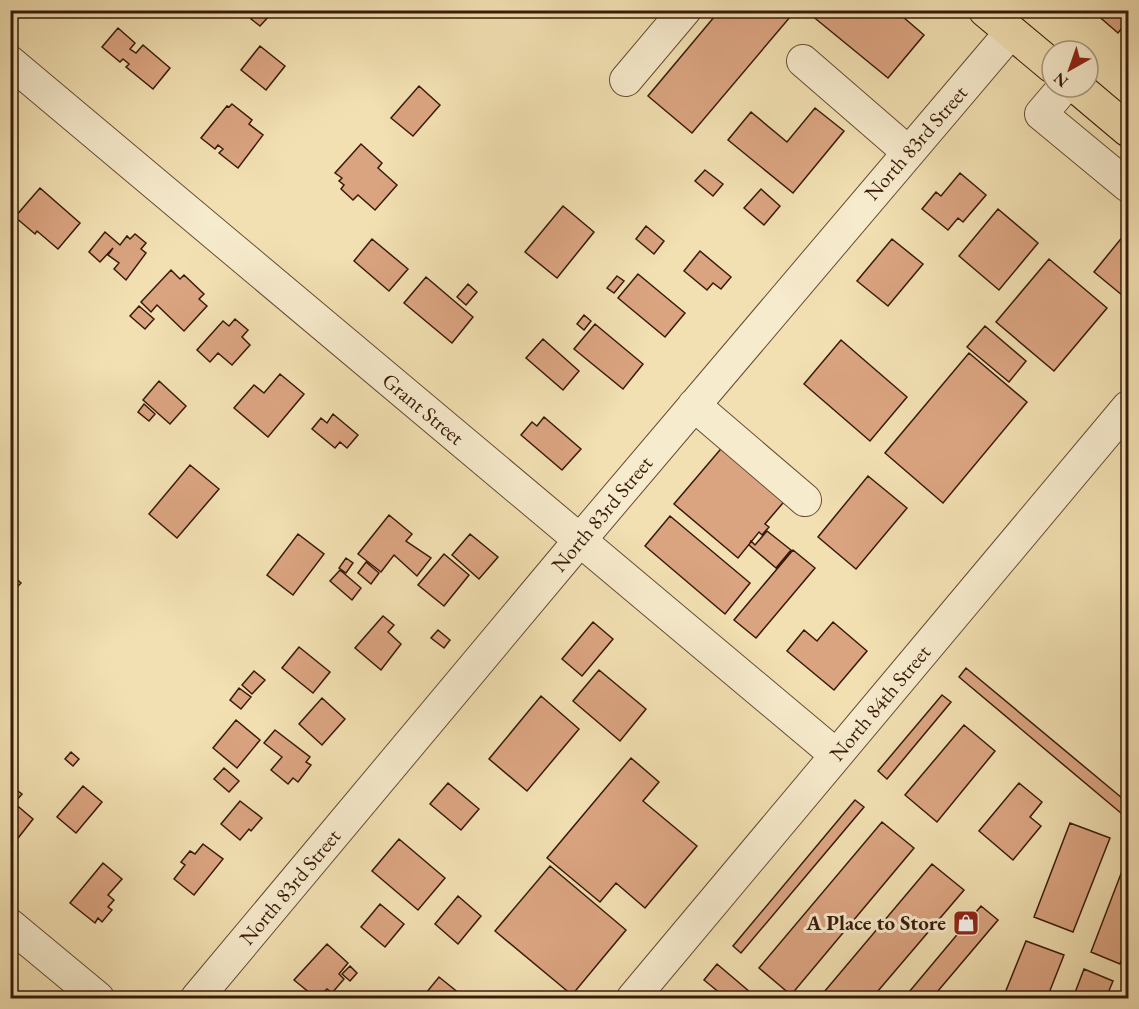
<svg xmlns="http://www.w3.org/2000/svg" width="1139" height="1009" font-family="'EB Garamond',serif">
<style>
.building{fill:#dba481;stroke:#391a0a;stroke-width:1.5}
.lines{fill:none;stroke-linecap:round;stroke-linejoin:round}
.minor-casing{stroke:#674c34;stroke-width:34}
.major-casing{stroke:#391a0a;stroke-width:35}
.minor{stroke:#f7ebcd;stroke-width:32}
.major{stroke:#f2e0b2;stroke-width:33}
.labels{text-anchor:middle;stroke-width:6;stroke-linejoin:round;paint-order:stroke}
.street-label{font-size:21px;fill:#391a0a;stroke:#f7ebcd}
.poi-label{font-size:21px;font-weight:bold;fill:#391a0a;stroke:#f7ebcd;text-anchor:end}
</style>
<rect width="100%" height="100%" fill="#f2e0b2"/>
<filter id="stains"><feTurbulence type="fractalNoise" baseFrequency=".00333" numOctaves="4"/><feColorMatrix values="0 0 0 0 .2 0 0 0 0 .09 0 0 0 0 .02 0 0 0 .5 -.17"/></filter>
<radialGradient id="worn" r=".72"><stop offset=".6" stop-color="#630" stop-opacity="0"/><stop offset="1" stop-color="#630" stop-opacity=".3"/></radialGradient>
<path class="building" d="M259 10H265L270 15 260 26 251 19Z
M720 10H796L692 133 648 96Z
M815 10H895L924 35 888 78 811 15Z
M1099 10H1128V20L1118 33 1096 14Z
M118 28 135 43 130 49 136 53 143 45 170 68 153 89 126 67 129 64 123 59 120 62 102 47Z
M260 46 285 66 266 90 241 70Z
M419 86 440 105 413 136 391 118Z
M232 104 252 120 249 124 263 135 238 168 219 153 223 149 218 145 215 149 201 138 227 106 229 107Z
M815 108 844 131 793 193 728 140 751 112 787 142Z
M361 144 382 163 378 168 397 185 375 210 358 195 353 200 341 189 344 185 339 181 342 178 335 173Z
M705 170 723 184 713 196 695 181Z
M960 173 986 195 963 222 958 218 948 230 922 209 936 192 941 196Z
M40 188 80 223 58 249 37 231 35 234 15 217Z
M761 189 780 206 764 225 744 208Z
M563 206 594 232 557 278 525 252Z
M998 209 1038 243 999 290 959 256Z
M646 226 664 241 654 254 636 239Z
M1128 230V300L1094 272Z
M105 232 120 245 127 236 130 239 135 234 146 243 141 249 146 253 126 280 114 269 119 263 108 255 113 248 100 262 89 252Z
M372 239 408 269 389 291 354 261Z
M892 239 923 264 888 306 857 281Z
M700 251 731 277 721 289 713 283 707 290 684 271Z
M1049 259 1107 308 1054 371 996 322Z
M171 270 180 279 184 275 204 294 199 299 207 306 184 331 157 305 151 312 141 302Z
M638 274 685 313 665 337 618 298Z
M617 276 624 281 614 293 607 288Z
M426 277 473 317 452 343 404 303Z
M468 284 477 292 466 305 457 297Z
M139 306 154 319 145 329 130 316Z
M584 315 591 321 584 330 577 324Z
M235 319 248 330 242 337 250 345 232 365 218 353 210 362 197 350 223 321 229 326Z
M595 324 643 364 623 389 574 349Z
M985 326 1026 361 1009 382 967 347Z
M543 339 579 371 563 390 526 358Z
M841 340 907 397 870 441 804 384Z
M969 353 1027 402 943 503 885 453Z
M280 374 304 394 268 437 234 408 254 385 264 393Z
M159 381 186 406 170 424 143 400Z
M144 404 155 414 149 421 138 412Z
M333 414 358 435 347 448 340 442 335 448 312 429 321 418 327 423Z
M544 417 581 449 562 470 521 435 532 422 537 426Z
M725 444 788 497 765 524 769 527 762 535 759 532 738 558 674 504Z
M190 465 219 489 177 538 149 514Z
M868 476 907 508 856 569 818 537Z
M389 515 412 534 406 541 431 558 417 576 394 555 381 572 358 554Z
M670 516 750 583 725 614 645 546Z
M767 531 791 550 776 568 749 545 751 541 755 545Z
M298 534 324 554 293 595 267 575Z
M470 534 498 557 479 579 452 555Z
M793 550 815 568 756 638 734 620Z
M444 554 469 575 444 606 418 585Z
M346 558 353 563 346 573 339 568Z
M366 562 379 573 371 584 358 573Z
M340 570 361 588 352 600 330 581Z
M10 573 21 583 10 594Z
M383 616 394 625 388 632 401 644 381 670 355 648Z
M593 622 613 639 582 676 562 659Z
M833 622 867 651 834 690 787 651 804 630 817 641Z
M438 630 450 640 444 648 431 638Z
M299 647 330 672 313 693 282 668Z
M966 668 1128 803V819L959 677Z
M599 670 646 709 620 741 573 701Z
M254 671 265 680 252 694 242 685Z
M239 688 251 697 241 709 230 700Z
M942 695 951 702 887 779 878 771Z
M541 696 579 729 527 791 489 759Z
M322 698 345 719 322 745 299 724Z
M236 720 260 740 237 768 213 748Z
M964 725 995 751 937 822 905 795Z
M275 730 310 757 306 762 311 765 298 782 293 778 288 784 271 770 282 757 264 743Z
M71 752 79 759 73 766 65 759Z
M631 758 659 782 643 801 697 846 645 908 616 883 600 902 547 858Z
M224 768 239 781 229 792 214 779Z
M448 783 479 809 461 830 430 804Z
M1019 783 1042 802 1030 817 1041 826 1013 860 979 831Z
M11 786 22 794 14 803 33 819 15 842 10 839Z
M83 786 102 802 76 833 57 817Z
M855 800 864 807 741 953 733 946Z
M240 801 262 818 251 831 249 829 240 840 221 824Z
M882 822 914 848 791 995 759 968Z
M1070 823 1110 838 1073 932 1034 917Z
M399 839 445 878 418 910 372 871Z
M203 844 223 859 194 895 174 879 185 865 181 862 190 851 195 854Z
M1127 858 1128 942 1120 964 1091 952Z
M103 863 122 879 108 895 114 900 108 907 112 910 102 922 98 918 95 923 70 903Z
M932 864 964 890 872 998H819Z
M550 866 626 930 572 995 495 931Z
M458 896 481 916 458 944 435 924Z
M380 904 404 924 385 947 361 927Z
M981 906 998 920 932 998H904Z
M1026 941 1064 955 1047 998H1003Z
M327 944 348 963 339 974 344 979 332 993 327 989 318 998H316L294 980Z
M717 964 757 998H726L704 980Z
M350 966 357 973 350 981 342 974Z
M1084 969 1113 981 1106 998H1073Z
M439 977 465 998H422Z"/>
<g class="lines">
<defs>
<path id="minor" d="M803 61 908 152
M10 62 836 755
M626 80 685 10
M1064 87 1041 114 1128 186
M694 405 805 500
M10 925 98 998
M197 998 580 540 1011 32
M633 998 1128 407"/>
<path id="major" d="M985 10 1052 66
M1077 87 1128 130"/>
</defs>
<use href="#minor" class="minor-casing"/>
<use href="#major" class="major-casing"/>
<use href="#minor" class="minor"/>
<use href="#major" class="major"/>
</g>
<defs>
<symbol id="shop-square" viewBox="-11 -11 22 22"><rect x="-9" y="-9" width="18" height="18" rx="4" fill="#8f2418" stroke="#f7ebcd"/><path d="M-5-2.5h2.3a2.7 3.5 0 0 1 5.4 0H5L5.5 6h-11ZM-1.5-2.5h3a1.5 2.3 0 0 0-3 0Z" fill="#fff"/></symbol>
</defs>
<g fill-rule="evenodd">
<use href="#shop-square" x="951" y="908" width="30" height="30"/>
</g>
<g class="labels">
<g class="street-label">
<text transform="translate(916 143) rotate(-49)" y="7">North 83rd Street</text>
<text transform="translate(423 409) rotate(40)" y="7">Grant Street</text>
<text transform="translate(602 514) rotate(-50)" y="7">North 83rd Street</text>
<text transform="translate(880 703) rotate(-50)" y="7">North 84th Street</text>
<text transform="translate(290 887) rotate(-50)" y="7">North 83rd Street</text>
</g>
<g class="poi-label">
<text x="946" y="930">A Place to Store</text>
</g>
</g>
<rect width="1139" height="1009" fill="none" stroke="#f2e0b2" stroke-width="36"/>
<rect x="12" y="12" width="1115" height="985" fill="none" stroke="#391a0a" stroke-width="3"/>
<rect x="18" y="18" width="1103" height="973" fill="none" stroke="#391a0a" stroke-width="1.5"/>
<g transform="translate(1070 69) rotate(220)"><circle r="28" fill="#f7ebcd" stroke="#ab977f" stroke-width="1.5"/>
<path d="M0-4.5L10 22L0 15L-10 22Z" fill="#8f2418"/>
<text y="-9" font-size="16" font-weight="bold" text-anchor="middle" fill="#391a0a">N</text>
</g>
<rect width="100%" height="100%" filter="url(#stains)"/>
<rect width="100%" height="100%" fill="url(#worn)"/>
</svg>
